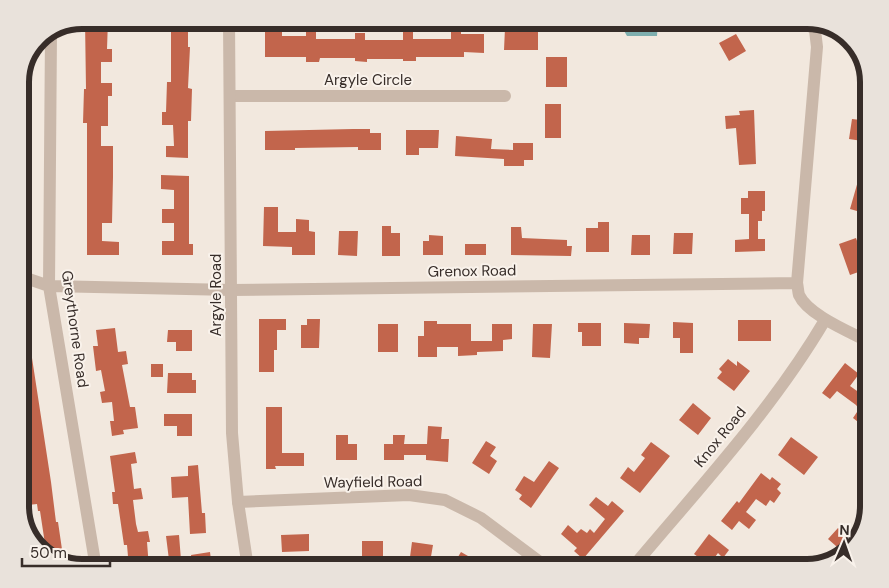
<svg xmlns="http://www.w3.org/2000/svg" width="889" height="588" font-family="'DM Sans',sans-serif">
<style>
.water{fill:#7eaeae}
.building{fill:#c2654c}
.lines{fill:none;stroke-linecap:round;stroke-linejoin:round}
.minor{stroke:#cab8aa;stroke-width:12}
.tertiary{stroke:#cab8aa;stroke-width:12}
.labels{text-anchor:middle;stroke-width:4;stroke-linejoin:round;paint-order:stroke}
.street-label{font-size:15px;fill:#372d29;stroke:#f9f2eb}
.rim{fill:none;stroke:#372d29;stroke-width:6}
</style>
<rect width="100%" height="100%" fill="#f2e8de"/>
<path class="water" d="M618 20H658L657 36H627Z"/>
<path class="building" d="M85 20H108L107 49H112V62H101V83H112V96H108V126H101V146H113V177L112 223H102V241L119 242V255H87V123H83L84 89H86Z
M162 20H188V47H190L188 88 192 89 191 121H188V158L166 157V146H174L173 125H162V112H166L167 82H171V32H161Z
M451 28 461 29V34H484V53L464 52V57H416V61H403V59H367V62L355 61V58H320L319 62H306V57H265V30L282 31V36H306V32H316V39H355V33H365V40H403V31H413V39H451Z
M505 28 538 29V50H504Z
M736 34 746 51 729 61 719 43Z
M546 57H567V87H546Z
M545 104H561V138H545Z
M754 110 756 164 739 165 736 128 726 129 725 116 740 115 739 111Z
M852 119 869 121V142L849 139Z
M353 129H370V133H381V150H358V147L295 148V150H265V131Z
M406 130H439L438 148H419V155H406Z
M456 136 492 139 491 149 513 150V143H533V160H524V166H504V159L455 156Z
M161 175 189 176V244H193V255H162V241H174V223H162V209H174V190L161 189Z
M858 181 869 185V204L867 203 864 213 850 209Z
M748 191H765V211H762V221H758V239H765V251L735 252V240L749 239V214H741V198H748Z
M264 207H278V232H296V219L309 220V231L315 232V255H292V247L263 246Z
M598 222H609V252H586V228H598Z
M382 226H391V233H400V256H382Z
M511 227H521L522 238 567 240V246H572L571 256 511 255Z
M339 231H358L357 256 338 255Z
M674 233H693L692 254H673Z
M429 235 443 236V255H423V241H429Z
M632 235H650V255H631Z
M856 238 867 269 850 275 839 244Z
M465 244H486V255H465Z
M259 319H286V330H277V350H274V372H259Z
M307 319H320L319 348H301V325H307Z
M738 320H771V341H738Z
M424 321H437V324H471V341H492V324H512V339L503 340V351L477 352V355L458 356V347H437V357H418V336H424Z
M673 322 693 323V353H680V338H673Z
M578 323H601V346H582V332H578Z
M624 323 650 324 649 338H639V344L624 343Z
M378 324H398V352H378Z
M533 324H552L550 358 532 357Z
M115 328 118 352 126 351 128 364 122 365 130 407H135L138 428 123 430 124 434 112 436 110 421H114L112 402 102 403 100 392 105 391 101 370 96 371 93 346H98L96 330Z
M168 330H192V351H176V342H167Z
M32 358 51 482 56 522H58L64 563 47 557 40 511H38L37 504 28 505 26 480 22 481 20 470V466L32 464 29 446 21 448 20 442V404L22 403 20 360Z
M728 359 737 366V361L750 371 734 391 717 378 722 372 719 369Z
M845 363 859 374 850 386 867 398 869 396V416L862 425 853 418 859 409 856 405 837 391 830 399 822 393Z
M151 364H163V377H151Z
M168 373H192V380H196V393H167Z
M693 403 711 418 698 435 679 420Z
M266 407H282V453H304V466H275L276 469H266Z
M164 414H192V436H177V426H164Z
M428 426 442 427 441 439H449L448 462 426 460V455H404V460H384V444H393V435H405L404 444H427Z
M336 435H348V444H357V460H336Z
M791 437 818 457 804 475 778 455Z
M486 441 496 447 490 456 497 461 489 474 472 463Z
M651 442 670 456 640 493 620 478 628 467 634 472 645 458 641 455Z
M135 452 137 463 131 464 134 489 141 488 143 499 133 500 136 524 138 532 148 531 150 542H147L149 568H129L127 545H124L118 504H113L112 492H115L110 456Z
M549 461 559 468 531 508 519 499 522 495 515 490 524 476 534 482Z
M198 465 202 513H205L206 533 190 534 188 497 172 498 171 477 188 476V466Z
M761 473 770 480 772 477 781 484 777 489 781 493 774 503 770 500 766 506 756 499 746 512 756 520 749 529 739 521 732 530 721 521 737 501 739 503Z
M596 497 608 506 612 501 624 511 583 559 574 551 577 548 561 534 568 525 577 533 581 529 587 533 590 529 594 533 605 519 589 505Z
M838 528 856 543 844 553 828 539Z
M309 534V551L282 552 281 535Z
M709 534 729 550 723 558 718 553 709 565 694 554Z
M179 535 181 560H169L166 536Z
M362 541H383V558H374V564H362Z
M412 542 433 545 429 568H416L418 558 410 557Z
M210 552 212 568H193L191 555Z
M461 552 489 568H458L453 565Z"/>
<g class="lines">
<path class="minor" d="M51 33 49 286 96 568
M231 96H505
M20 276 49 286 232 290 797 283C798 287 798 292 799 295 808 315 850 332 869 342
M797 283 817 47 814 22
M238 502 409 495 445 500 481 518 548 568
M632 568C699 488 772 410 825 320"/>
<path class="tertiary" d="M229 20 232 433 238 502 248 568"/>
</g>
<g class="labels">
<g class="street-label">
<text x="368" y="85">Argyle Circle</text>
<text transform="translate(472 271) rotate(-1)" y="5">Grenox Road</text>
<text transform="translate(216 295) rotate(-90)" y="5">Argyle Road</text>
<text transform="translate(75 329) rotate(82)" y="5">Greythorne Road</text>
<text transform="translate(720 437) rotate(-51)" y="5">Knox Road</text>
<text transform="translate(373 482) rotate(-1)" y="5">Wayfield Road</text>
</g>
</g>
<path d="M0 0H889V588H0ZM82 29H807A53 53 0 0 1 860 82V506A53 53 0 0 1 807 559H82A53 53 0 0 1 29 506V82A53 53 0 0 1 82 29Z" fill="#e9e2db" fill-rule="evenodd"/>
<path class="rim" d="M82 29H807A53 53 0 0 1 860 82V506A53 53 0 0 1 807 559H82A53 53 0 0 1 29 506V82A53 53 0 0 1 82 29Z"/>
<g transform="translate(844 543) rotate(2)" stroke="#f9f2eb" stroke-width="4" paint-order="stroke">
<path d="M0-4L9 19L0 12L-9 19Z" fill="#372d29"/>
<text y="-8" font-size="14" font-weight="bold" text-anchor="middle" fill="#372d29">N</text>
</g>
<path d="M22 558v8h88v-8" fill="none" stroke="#372d29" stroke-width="2.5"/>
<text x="30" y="558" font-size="15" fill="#372d29" stroke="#f9f2eb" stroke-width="4" paint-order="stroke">50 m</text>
</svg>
